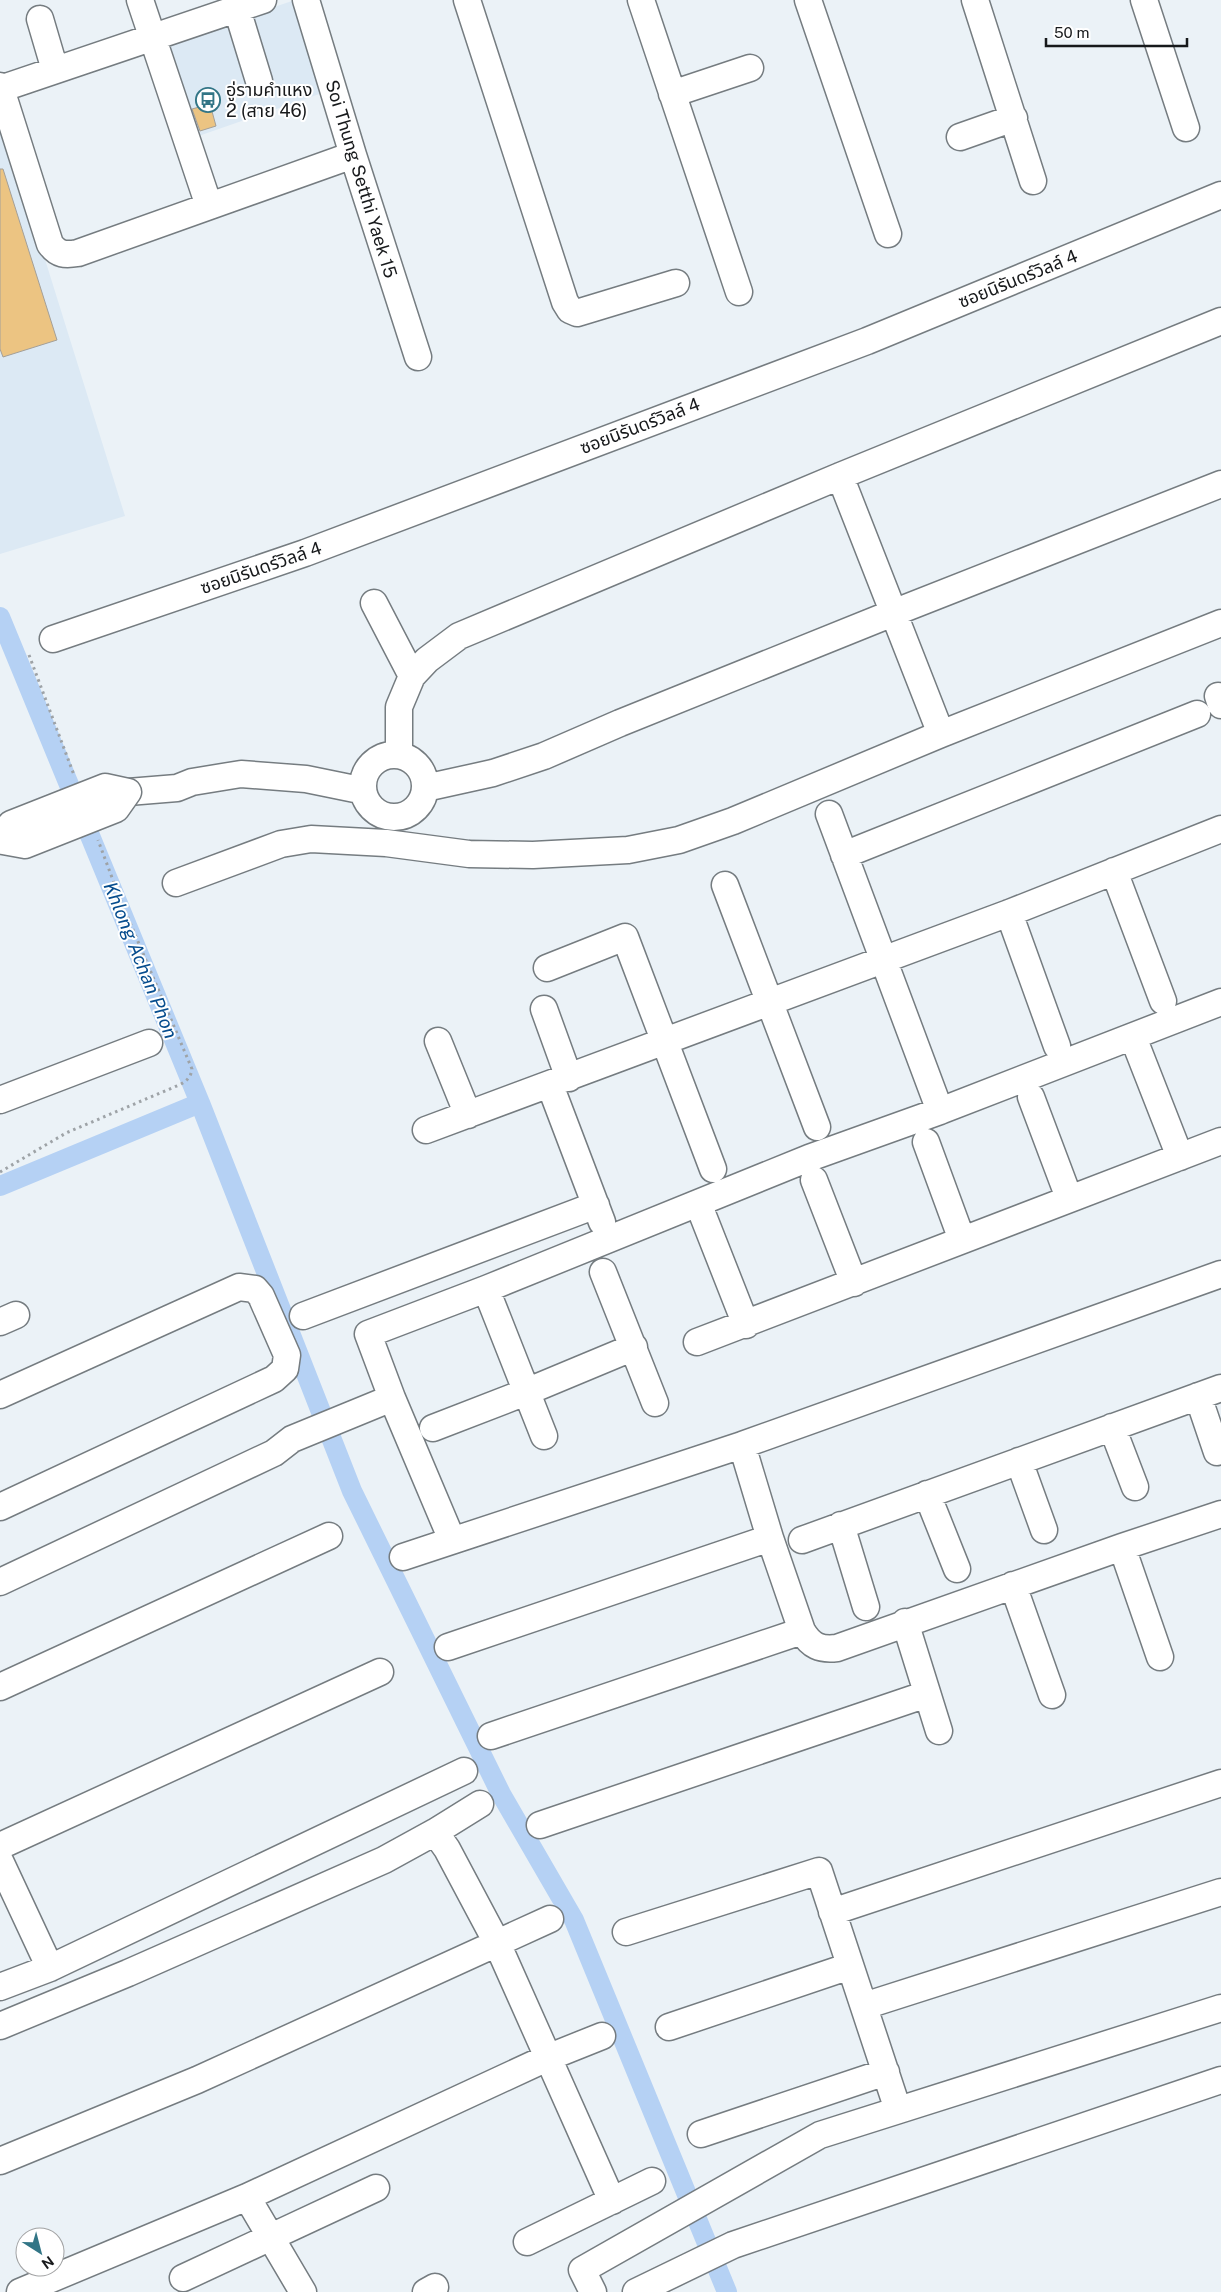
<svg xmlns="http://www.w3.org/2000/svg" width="1221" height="2292" font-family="'Public Sans','Noto Sans Thai',sans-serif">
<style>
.built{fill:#dce9f4}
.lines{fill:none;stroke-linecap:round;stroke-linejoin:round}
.canal{stroke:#b5d1f4;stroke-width:20}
.building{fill:#ecc482;stroke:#a39f98}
.minor-casing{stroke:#757c80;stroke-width:29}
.path{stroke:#9ea3a7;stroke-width:3;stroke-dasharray:2.5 4;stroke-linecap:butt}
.minor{stroke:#fff;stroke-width:26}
.minor-bridge-casing{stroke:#757c80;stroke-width:29;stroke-linecap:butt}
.minor-bridge{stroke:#fff;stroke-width:26}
.labels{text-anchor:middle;stroke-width:4;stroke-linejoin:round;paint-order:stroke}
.poi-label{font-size:18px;fill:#17191b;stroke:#fff;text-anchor:start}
.street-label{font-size:18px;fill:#17191b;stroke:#fff}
.water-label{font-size:19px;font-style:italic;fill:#074d8e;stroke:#fff}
</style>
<rect width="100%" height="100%" fill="#ebf2f7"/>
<path class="built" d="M295 0 325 92 190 139 160 45Z
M0 115 125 516 0 554Z"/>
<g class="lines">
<path class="canal" d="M0 617 200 1103 0 1186
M200 1103 352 1491 501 1794 574 1920 727 2292"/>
</g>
<path class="building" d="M210 104 216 126 200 131 192 109Z
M0 169H3L57 340 3 357 0 349Z"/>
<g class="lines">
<defs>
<path id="minor" d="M140 0 209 206
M306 0 353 155 418 357
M467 0 565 302 570 310 577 313 676 283
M641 0 739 292
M808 0 888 234
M975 0 1033 181
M1144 0 1186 128
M237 9 259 81
M40 19 55 70
M0 86 50 244C58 255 65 255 78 253L353 155
M0 89 263 0
M672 94 750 68
M960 137 1014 118
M840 476 941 734
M374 603 412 676
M53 639 305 553 867 341 1221 195
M1218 696 1221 705
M399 755V707L412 676 427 660 459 636 840 476 1221 321
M363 786a31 31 0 1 1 62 0a31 31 0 1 1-62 0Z
M425 788 493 773 544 756 620 723 893 613 1221 484
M128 792 177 788 192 782 241 774 306 779 355 789 363 788
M829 814 940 1111
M844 855 1197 714
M1114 871 1163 1001
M176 883 281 844 311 839 386 843 469 854 533 855 628 850 679 840 733 821 941 734 1221 623
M725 885 817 1127
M1009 913 1057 1046
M547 968 625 937 713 1169
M544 1009 569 1078
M1133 1037 1180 1157
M438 1041 468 1115
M550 1085 602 1222
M1031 1097 1069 1198
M0 1100 149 1043
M426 1130 1009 913 1221 829
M926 1142 962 1240
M814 1180 854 1283
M698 1203 746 1325
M603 1272 655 1403
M486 1289 544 1436
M303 1316 596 1205
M0 1322 16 1315
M697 1342 1221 1141
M0 1395 239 1287 255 1289 261 1296 287 1355 285 1369 274 1379 0 1507
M1198 1396 1217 1452
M392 1398 452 1540
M1112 1427 1135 1487
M433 1428 526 1392 634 1347
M742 1445 770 1538 802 1631C811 1646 820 1650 837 1648L1122 1547 1221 1514
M1019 1461 1044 1530
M927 1494 957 1569
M841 1525 866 1607
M802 1540 1221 1388
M1122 1547 1160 1657
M403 1557 742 1445 1221 1274
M0 1582 274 1453 292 1439 392 1398 368 1334 486 1289 809 1158 940 1111 1221 1002
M1013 1585 1052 1695
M905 1622 939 1731
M448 1647 770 1538
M0 1687 329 1536
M491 1736 802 1631
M540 1825 927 1694
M435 1832 447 1849 497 1943 612 2201
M0 1846 380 1672
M0 1861 50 1968
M832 1912 1221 1783
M626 1932 819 1871 898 2110
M0 1987 50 1968 464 1771
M864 2006 1221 1892
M0 2026 128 1973 384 1860 435 1832 480 1804
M669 2027 850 1966
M701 2134 886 2072
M0 2161 197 2080 550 1919
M527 2242 652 2181
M183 2278 376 2188
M20 2292 247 2197
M303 2292 247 2197 547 2058 602 2036
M426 2292 435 2287
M593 2292 582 2270 820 2135 1221 2008
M636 2292 733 2245 1221 2080"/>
</defs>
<use href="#minor" class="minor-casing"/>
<path class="path" d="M29 655 74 775
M0 1172 66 1133 179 1085C187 1081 191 1077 192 1069L120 899 98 840"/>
<use href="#minor" class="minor"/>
<defs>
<path id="minor-bridge" d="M105 787 128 792 116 809 25 845 3 841 11 824Z"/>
</defs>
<use href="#minor-bridge" class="minor-bridge-casing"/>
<use href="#minor-bridge" class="minor-bridge"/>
</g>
<defs>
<symbol id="bus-ring" viewBox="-11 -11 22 22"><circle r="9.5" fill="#fff" stroke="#327586" stroke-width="1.5"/><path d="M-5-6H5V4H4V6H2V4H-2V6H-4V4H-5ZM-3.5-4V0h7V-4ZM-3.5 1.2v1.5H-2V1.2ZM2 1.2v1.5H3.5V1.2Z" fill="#327586"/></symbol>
</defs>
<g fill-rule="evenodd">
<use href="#bus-ring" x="194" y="86" width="28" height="28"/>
</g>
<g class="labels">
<g class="poi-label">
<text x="226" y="96">อู่รามคำแหง<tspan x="226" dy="21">2 (สาย 46)</tspan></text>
</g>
<g class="street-label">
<text transform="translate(361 179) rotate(73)" y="6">Soi Thung Setthi Yaek 15</text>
<text transform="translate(1018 279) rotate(-22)" y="6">ซอยนิรันดร์วิลล์ 4</text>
<text transform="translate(640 426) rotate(-21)" y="6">ซอยนิรันดร์วิลล์ 4</text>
<text transform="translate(261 568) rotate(-19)" y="6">ซอยนิรันดร์วิลล์ 4</text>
</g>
<g class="water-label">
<text transform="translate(141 960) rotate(68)" y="7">Khlong Achan Phon</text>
</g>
</g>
<g transform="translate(40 2252) rotate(144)"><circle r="24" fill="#ffffff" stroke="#a2a3a4"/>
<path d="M0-4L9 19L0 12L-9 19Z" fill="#327586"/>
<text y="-8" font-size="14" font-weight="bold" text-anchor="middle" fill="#17191b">N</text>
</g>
<path d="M1046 38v8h141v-8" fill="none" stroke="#17191b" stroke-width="2.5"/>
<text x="1054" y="38" font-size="15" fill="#17191b" stroke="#ffffff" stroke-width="4" paint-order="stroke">50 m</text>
</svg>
